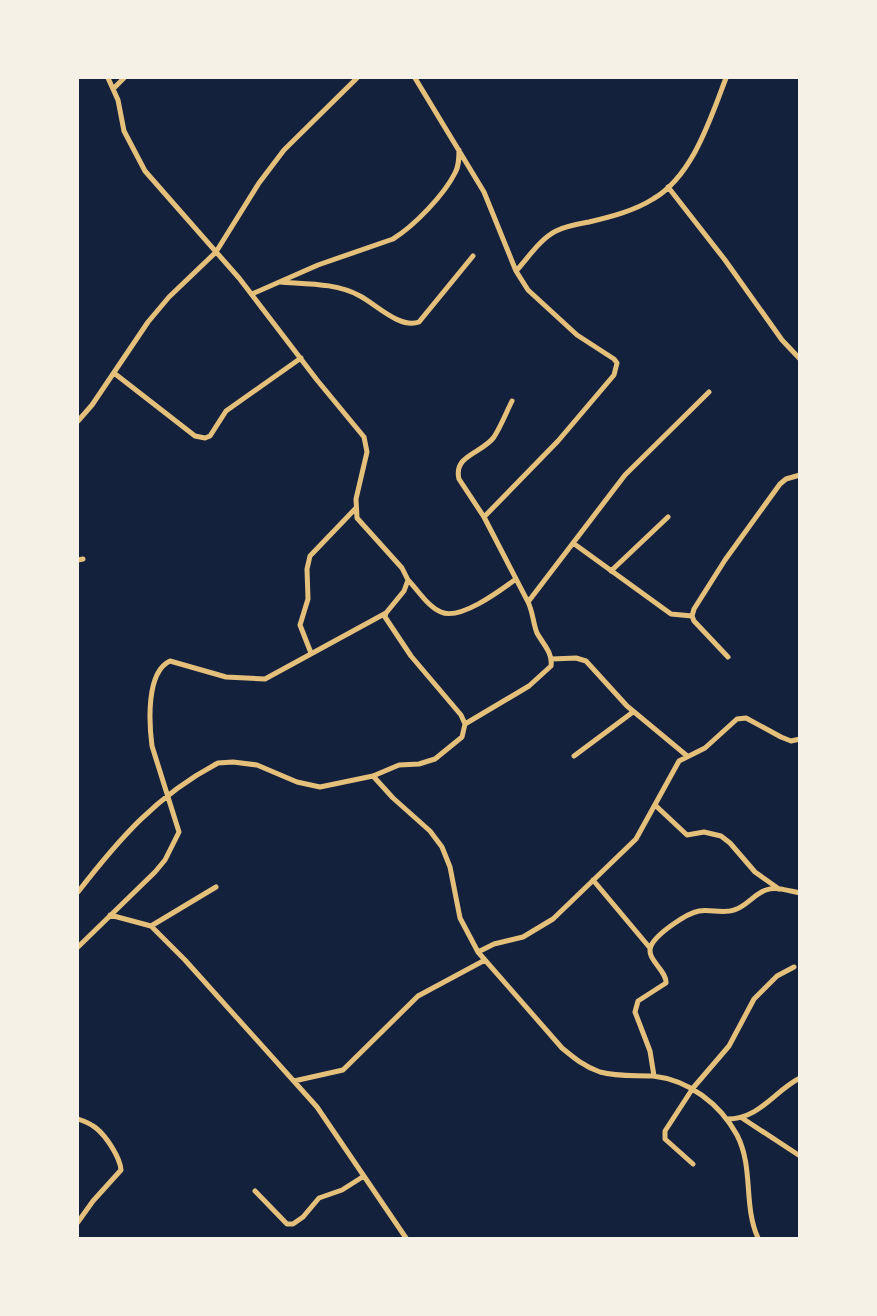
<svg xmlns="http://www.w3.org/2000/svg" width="877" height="1316" font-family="'IBM Plex Sans',sans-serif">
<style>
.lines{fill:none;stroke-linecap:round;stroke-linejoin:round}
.minor{stroke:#e5c07b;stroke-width:5}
</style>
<rect width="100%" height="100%" fill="#14213d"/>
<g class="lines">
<path class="minor" d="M415 78 484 192 516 271 528 290 577 335 614 359 617 363 614 375 558 441 484 517
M113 89 124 78
M668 187 725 260 782 340 800 359
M516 271C528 258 540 239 556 231 566 226 578 224 589 222 610 217 634 211 653 199 693 176 711 117 726 78
M280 282C307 284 337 283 360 296 377 305 400 329 419 322L473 256
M252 294 318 265 393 239C414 226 444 195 455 173 459 166 459 158 459 150
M114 373 195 436 205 438 210 436 226 411 301 358
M78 421 92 405 148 322 169 297 216 252 259 183 284 150 357 78
M573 543 671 614 692 616
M78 560 83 559
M611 571 668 517
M408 580C418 590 428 607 441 612 460 621 501 590 516 579
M528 602 625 475 709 392
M311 653 300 625 308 599 307 569 310 556 355 509
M728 657 694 621 692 616 694 609 725 560 780 484 786 479 800 475
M552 659 576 658 586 661 627 706 686 755
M465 724 529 686 551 666C553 653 543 644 537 633 533 623 533 612 528 602L484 517 459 479C453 455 483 453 494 437 501 426 506 413 512 401
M574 756 633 712
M373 776 393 798 430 831 442 847 450 867 460 918 478 952 562 1048C574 1058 585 1067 600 1072 618 1077 635 1075 653 1076 689 1080 720 1104 737 1135 754 1168 743 1205 758 1238
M655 805 687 835 704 832 721 836 730 843 755 872 779 889
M593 880 650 948
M78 892C119 839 157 795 218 763L233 762 257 765 297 782 320 787 373 776 399 765 419 764 435 759 462 737 465 724 461 715 411 656 385 617 386 613 404 591 408 580 402 568 357 518 356 499 367 452 364 437 317 380 239 278 145 171 124 131 118 100 108 78
M110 915 151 926 216 887
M151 926 185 960 317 1107 406 1238
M78 947 155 872 165 860 179 832 152 746C149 723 146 672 170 661L226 677 265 679 386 613
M478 952 494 944 523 937 553 919 636 839 679 761 705 748 737 719 746 718 781 737 791 741 800 739
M654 1076 650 1051 635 1012 638 1001 666 983C667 970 645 959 651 946 656 934 687 913 699 911 710 909 723 914 734 910 746 907 754 894 766 890 776 886 789 891 800 893
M294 1081 343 1070 418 996 485 960
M742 1118 800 1156
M78 1119C84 1121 91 1124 96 1128 106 1136 120 1157 121 1170L93 1201 78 1222
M727 1119C760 1119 774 1091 800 1078
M693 1164 665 1139V1131L693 1088 729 1046 754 999 777 976 794 967
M255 1191 287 1224H293L303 1217 319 1198 342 1190 364 1176"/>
</g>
<rect width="877" height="1316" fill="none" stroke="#f6f1e7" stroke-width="158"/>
</svg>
